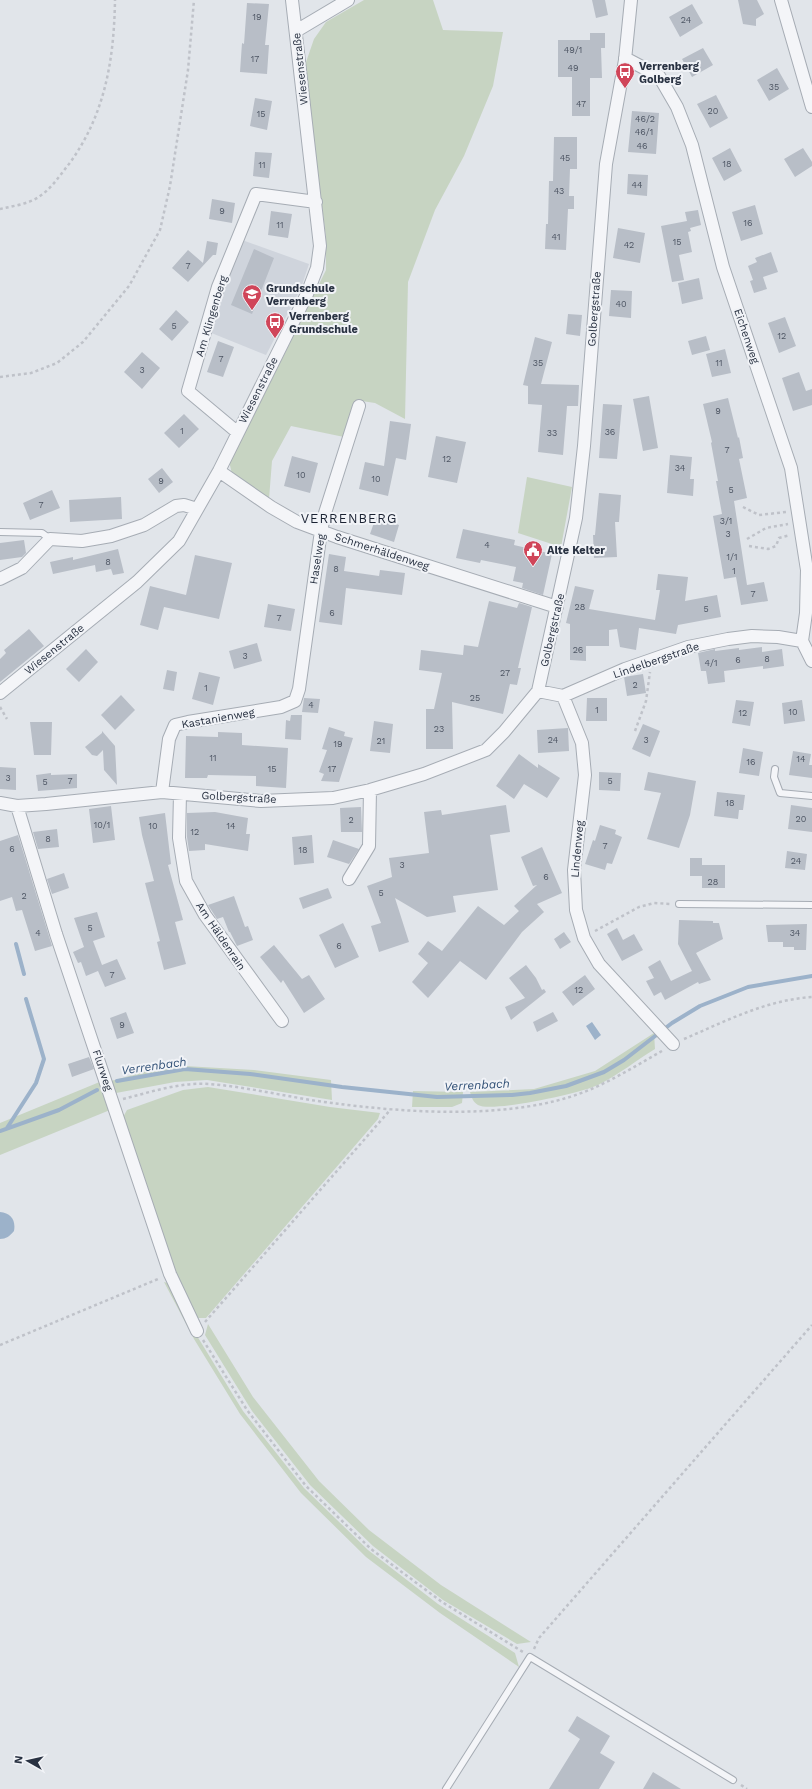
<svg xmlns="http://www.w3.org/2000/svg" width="812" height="1789" font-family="'Work Sans',sans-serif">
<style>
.built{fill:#cfd4dc}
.green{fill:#c7d4c2}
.water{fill:#9cb2ca}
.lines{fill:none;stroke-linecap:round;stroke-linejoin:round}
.stream{stroke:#9cb2ca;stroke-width:4}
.building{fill:#b8bec7}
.service-casing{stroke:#a6acb4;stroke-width:8}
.minor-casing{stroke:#a6acb4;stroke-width:14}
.path{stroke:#bfc2c9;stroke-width:2.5;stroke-dasharray:3 3;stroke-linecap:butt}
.service{stroke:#f4f5f8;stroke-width:6}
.minor{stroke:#f4f5f8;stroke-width:12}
.labels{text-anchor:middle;stroke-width:4;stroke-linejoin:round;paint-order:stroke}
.number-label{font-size:9px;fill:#4d5563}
.poi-label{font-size:11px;font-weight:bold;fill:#293242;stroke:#f1f3f7;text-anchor:start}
.street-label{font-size:11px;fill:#293242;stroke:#f1f3f7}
.water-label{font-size:12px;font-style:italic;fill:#325177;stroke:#f1f3f7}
.quarter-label{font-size:13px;letter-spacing:1px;fill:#1b2333;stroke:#f1f3f7}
</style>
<rect width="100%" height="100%" fill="#e1e5ea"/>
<path class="built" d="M242 240 309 264 301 288 266 355 209 332 222 290Z"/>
<path class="green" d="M364 0H433L443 30 503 32 493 86 464 156 435 210 408 282 405 419 375 403 355 400 344 437 291 426 272 461 269 499 232 474 229 461 270 383 326 270V237L308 99 305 65 314 39 326 22Z
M527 477 572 487 561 547 518 533Z
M654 1033 655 1049C637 1060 618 1075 598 1085 581 1093 492 1113 478 1105 473 1102 472 1098 470 1092L534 1089 595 1071Z
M185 1066 254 1070 331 1080 332 1100 207 1080 175 1082 116 1093 111 1081 151 1070Z
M102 1081 110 1110 0 1155V1123Z
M208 1087 330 1107 380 1113 378 1119 206 1318H196L176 1277 122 1119 127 1110 183 1090Z
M413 1091 463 1092 462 1103 452 1107H412Z
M164 1282 171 1284 194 1331 243 1411 304 1488 368 1550 438 1604 515 1653 519 1667 440 1613 366 1557 301 1493 240 1414 194 1339Z
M208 1324 253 1397 319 1481 369 1530 441 1585 531 1642 517 1644 443 1600 373 1546 310 1485 252 1411 205 1335Z"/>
<path class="water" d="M592 1022 601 1035 595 1040 586 1026Z
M0 1212C11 1213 16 1220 14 1231 10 1236 6 1239 0 1239Z"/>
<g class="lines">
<path class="stream" d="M16 944 24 974
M117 1081 185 1069 250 1074 342 1087 437 1097 512 1095 530 1093 566 1086 604 1072 624 1060 672 1023 700 1006 748 987 812 976
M7 1128 36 1083 44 1059 26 999
M0 1131 59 1110 97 1090"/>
</g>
<path class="building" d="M592 0H605L608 15 596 18Z
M738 0H757L764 14 756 19V26L743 24Z
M247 3 269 4 265 45H269L267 74 240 72 242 43 244 44Z
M692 4 703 23 680 37 669 17Z
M590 33H605V48H601L602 78H590V116H572V77H558V40H590Z
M703 48 713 65 692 77 682 59Z
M777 68 789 89 769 101 757 80Z
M716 95 728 118 710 128 697 104Z
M255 98 272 101 267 130 250 126Z
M632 111 659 113 656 154 628 152Z
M554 137H577V169H570L569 196H574V209H568L566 250 545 249 546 224H548L549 181H553Z
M730 148 742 171 724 181 712 158Z
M803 148 812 162V166L795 177 784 159Z
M255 152 272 153 269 178 253 176Z
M628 174 648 175 647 196 627 194Z
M212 199 235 203 232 223 209 219Z
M755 205 763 234 741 241 732 212Z
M698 210 701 225 690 228 691 231 688 232 692 252 679 255 684 280 672 282 661 226 687 221 685 212Z
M271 211 292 214 288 238 268 235Z
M618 228 645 233 640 263 613 258Z
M207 241 218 243 216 255H213L188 282 172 268 188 250 203 263Z
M254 249 274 258 252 314 231 305Z
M771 252 778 272 763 277 767 289 754 293 750 281 753 280 748 266 757 262 755 258Z
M699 278 703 299 682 304 678 283Z
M611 290 632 291 631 318 609 316Z
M176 310 189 322 172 341 159 329Z
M568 314 582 315 580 336 566 334Z
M785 317 796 346 779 353 768 323Z
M706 336 710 350 692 355 688 341Z
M535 337 552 342 541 384 579 385 578 406H567L563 455 538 452 542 405 528 404V386L523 385Z
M218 341 234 347 223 377 207 372Z
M725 349 731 373 712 377 706 354Z
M142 352 160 368 142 389 124 372Z
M799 372 806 391 812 389V405L793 411 782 378Z
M649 396 658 448 643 451 633 399Z
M728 398 738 438 739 437 743 458 739 459 747 498 734 501 747 585 764 582 768 601 741 605 736 577 724 579 713 516 722 514 716 481H718L711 443 712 442 703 404Z
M603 404 622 405 617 459 599 458Z
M184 414 199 429 179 448 164 433Z
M390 421 411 424 406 460 396 458 388 496 359 489 365 462 384 466Z
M436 436 466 442 457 483 428 477Z
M670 455 692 457 690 479H694L693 496 667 493Z
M292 456 318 463 310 493 284 486Z
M162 468 173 482 159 493 148 479Z
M52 490 60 508 30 520 23 503Z
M599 493 621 495 619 522H615L617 557 594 558 593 535H595Z
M121 497 122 519 70 522 69 500Z
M376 517 399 525 394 542 370 534Z
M463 529 515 540 514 545 552 554 543 595 522 588 523 583 513 581 516 567 481 560 480 563 456 558Z
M24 540 26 553 22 557 0 560V543Z
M118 549 124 573 113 575 111 569 96 572 95 565 53 574 50 562 73 557V560Z
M329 554 346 557 344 571 379 576 380 570 405 573 402 595 346 588 342 625 319 622Z
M195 555 232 563 219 619 164 607 158 630 140 625 150 586 186 595Z
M658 574 688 577 685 601 717 595 721 617 678 625 676 634 639 628 636 650 620 647 617 629 609 630V646H586V661L570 660V624L566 623 575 586 594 590 589 609 655 620 660 590H656Z
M489 601 517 608 519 603 532 607 518 668H521L517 685 510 684 503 714 452 702 453 749H426V709H434L442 673 419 670 421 650 463 655 464 645 478 647Z
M268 604 295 609 291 631 264 627Z
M29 629 44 646 0 682V659L6 653 4 650Z
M257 643 262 661 234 669 229 651Z
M762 647V652L782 649 784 666 763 669V666L724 671 725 682 708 684 706 671H701L698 653 715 649V651L739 648V650Z
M86 649 98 662 79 682 66 669Z
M167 670 177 672 174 691 163 689Z
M199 672 220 677 213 705 192 699Z
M643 674 646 693 627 696 624 677Z
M121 695 135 710 115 730 101 715Z
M304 698 320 699 318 713 302 712Z
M587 698H607V721H586Z
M736 700 754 702 750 726 732 723Z
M802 700 805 721 784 724 782 703Z
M291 715H302L301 740 285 739 286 720 290 721Z
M374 721 393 724 390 753 370 751Z
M30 722H52L51 755H34Z
M643 724 660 731 650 757 632 749Z
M329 727 345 732 344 736 353 738 339 782 321 781 324 774 319 772 327 750 322 749Z
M568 728 569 751 538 753 537 730Z
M102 731 115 746 117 785 104 770 103 750 97 756 92 755 85 747 102 733Z
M218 732 242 733V745L288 748 286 788 256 786V776L208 775 207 778H185L186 736 218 737Z
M743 748 763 752 759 776 739 773Z
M793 751 811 754 809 765H812V778L789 775Z
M519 754 538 768V764L560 778 547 798 524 784 514 799 496 786Z
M0 767 16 768V790L0 789Z
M599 772 621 773 620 791 599 790Z
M648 772 696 781 690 815 679 848 647 839 661 793 644 790Z
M51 773V775L77 774V788L38 791 36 775Z
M717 792 745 795 743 810H739L738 819 714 816Z
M506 805 510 832 490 835 498 890 453 896 456 912 427 917 395 898 409 942 379 952 371 926 381 923 367 886 392 877 389 858 429 853 424 812 441 810 442 815Z
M791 805 812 808V832L788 829Z
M111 806 115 840 93 843 89 809Z
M361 807 362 832H341L340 808Z
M215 812 248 818 246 834H250L248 851 205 844V850L189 851 187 837V813Z
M165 813 171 864 168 865 183 920 175 922 186 964 164 970 157 942 160 941 145 883 154 881 142 835 139 817Z
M600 825 616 830 615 834 622 837 612 864 607 863 605 870 585 864 593 840 595 841Z
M57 829 59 847 38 849 33 832Z
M18 835 52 946 35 951 22 910 16 911 12 897 0 901V841Z
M312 835 314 863 294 865 292 837Z
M333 840 359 849 349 864 327 857Z
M542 847 562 893 537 904 544 912 522 932 486 980 460 961 428 998 412 982 428 963 418 954 428 941 442 951 478 906 504 925 519 911 514 906 537 885 533 886 521 857Z
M787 851 807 854 805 870 785 868Z
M690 858H702V865H725V888H702V876H690Z
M64 873 69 888 52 894 47 879Z
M328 888 332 898 303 909 299 898Z
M234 896 245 927 248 926 253 940 237 946 230 932H229L223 917 217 919 208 905Z
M97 912 105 937 93 941 102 965 117 959 126 979 105 987 98 971 86 976 81 962 78 963 73 952 84 947 74 918Z
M679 920 713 921V923H719L723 939 696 953 711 980 699 984 698 982 665 1000 661 992 654 996 646 981 654 978 648 967 660 960 671 981 692 971 678 944Z
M343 923 359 957 335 968 319 935Z
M807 924 806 950H794V947H783V942H768L766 925Z
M617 928 623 940 634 934 643 950 622 961 607 934Z
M564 932 571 942 560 949 554 939Z
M274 945 302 979 309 975 325 999 304 1013 283 980 281 983 260 957Z
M526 965 536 978 542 990 544 989 546 992 511 1020 505 1007 525 998 509 978Z
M585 975 595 989 573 1006 562 992Z
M126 1012 134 1033 117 1039 110 1018Z
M553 1012 558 1021 537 1032 533 1022Z
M89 1057 94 1069 72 1077 68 1064Z
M577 1716 610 1736 600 1753 615 1762 599 1789H549L580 1739 568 1731Z
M653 1772 681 1789H643Z"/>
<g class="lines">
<defs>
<path id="service" d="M0 532 42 533 50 539
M775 769 774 777 780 793 812 796
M679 904 812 905
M446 1789 530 1657 733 1780"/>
<path id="minor" d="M781 0 812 107
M296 31 348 0
M625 58 659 76 677 107 692 145 723 267 791 468 807 570 806 613 802 641
M237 432 188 391 218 287 256 194 316 202
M219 471 271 507 297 522 337 537 557 607
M0 579 22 568 50 539 82 541 111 536 144 525 176 506 184 505 197 509
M802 641 812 661
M538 691 563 696 625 669 688 647 728 639 752 636 778 637 802 641
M0 693 137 582 179 541 219 471 307 294 317 268 320 246 292 0
M563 696 582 743 585 775 574 870 576 910 584 938 599 964 673 1044
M162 792 169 739 175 725 188 722 281 707 295 701 299 689 321 531 325 513 359 406
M180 794 179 838 186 881 205 915 282 1021
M0 803 17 806 46 804 162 792 261 801 333 798 370 790 424 774 486 750 504 732 538 691 576 518 584 446 606 164 625 60 631 0
M17 806 56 934 170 1274 197 1331
M349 879 369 846 370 790"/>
</defs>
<use href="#service" class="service-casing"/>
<use href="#minor" class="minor-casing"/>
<path class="path" d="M0 209C13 206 29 204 40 196 52 188 60 175 69 164 105 115 114 60 115 0
M0 377 31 373 57 363 83 342 129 286 160 230 170 186 188 70 194 0
M743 507 759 515 786 512
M747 539 766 528 788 524
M749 546 768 549 776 546 779 538 790 535
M0 707 7 719
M635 731 646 701 650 672
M595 931 639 907 654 903 671 904
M684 1039C726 1021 766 1000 812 997
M123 1099C151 1092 180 1082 209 1084 250 1087 291 1098 332 1103 408 1113 512 1120 584 1092 612 1081 637 1065 662 1051
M205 1322 391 1109
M203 1340 247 1410 306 1486 371 1549 442 1602 523 1652
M0 1345 158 1279
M534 1649 539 1638 812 1325
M741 1785 747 1789"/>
<use href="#service" class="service"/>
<use href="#minor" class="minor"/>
</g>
<defs>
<symbol id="bus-pin" viewBox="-11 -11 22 30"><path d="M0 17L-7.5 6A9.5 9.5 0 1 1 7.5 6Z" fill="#d04559" stroke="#f1f3f7"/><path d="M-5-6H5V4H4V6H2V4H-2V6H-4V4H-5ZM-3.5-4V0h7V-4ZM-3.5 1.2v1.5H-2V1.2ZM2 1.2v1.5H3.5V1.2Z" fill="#fff"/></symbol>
<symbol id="school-pin" viewBox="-11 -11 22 30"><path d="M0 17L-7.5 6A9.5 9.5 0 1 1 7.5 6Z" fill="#d04559" stroke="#f1f3f7"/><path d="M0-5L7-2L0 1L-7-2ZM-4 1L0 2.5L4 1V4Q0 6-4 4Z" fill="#fff"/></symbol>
<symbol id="civic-pin" viewBox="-11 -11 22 30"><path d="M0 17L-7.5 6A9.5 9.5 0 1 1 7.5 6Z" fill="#d04559" stroke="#f1f3f7"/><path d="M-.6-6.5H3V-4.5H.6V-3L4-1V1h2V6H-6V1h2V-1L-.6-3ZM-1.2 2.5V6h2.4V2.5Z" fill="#fff"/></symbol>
</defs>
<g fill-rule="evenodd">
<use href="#bus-pin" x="614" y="61" width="22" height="30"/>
<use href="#school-pin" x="241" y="283" width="22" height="30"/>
<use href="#bus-pin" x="264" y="311" width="22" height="30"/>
<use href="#civic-pin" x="522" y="539" width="22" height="30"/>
</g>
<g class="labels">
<g class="number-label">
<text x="257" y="20">19</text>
<text x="686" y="23">24</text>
<text x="573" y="53">49/1</text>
<text x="255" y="62">17</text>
<text x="573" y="71">49</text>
<text x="774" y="90">35</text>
<text x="581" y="107">47</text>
<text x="713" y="114">20</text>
<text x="261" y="117">15</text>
<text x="645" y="122">46/2</text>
<text x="644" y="135">46/1</text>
<text x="642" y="149">46</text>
<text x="565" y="161">45</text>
<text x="727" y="167">18</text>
<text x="262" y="168">11</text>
<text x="637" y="188">44</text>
<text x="559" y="194">43</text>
<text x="222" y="214">9</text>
<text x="748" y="226">16</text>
<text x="280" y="228">11</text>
<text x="556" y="240">41</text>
<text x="677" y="245">15</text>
<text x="629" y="248">42</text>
<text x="188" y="269">7</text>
<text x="621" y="307">40</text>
<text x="174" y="329">5</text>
<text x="782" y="339">12</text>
<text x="221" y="362">7</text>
<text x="538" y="366">35</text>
<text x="719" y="366">11</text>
<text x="142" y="373">3</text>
<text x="718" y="414">9</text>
<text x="182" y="434">1</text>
<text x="610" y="435">36</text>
<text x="552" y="436">33</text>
<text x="727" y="453">7</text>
<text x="447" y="462">12</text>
<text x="680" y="471">34</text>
<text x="301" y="478">10</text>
<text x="376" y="482">10</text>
<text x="161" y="484">9</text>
<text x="731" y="493">5</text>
<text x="41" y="508">7</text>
<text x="726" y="524">3/1</text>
<text x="728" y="537">3</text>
<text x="487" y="548">4</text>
<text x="732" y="560">1/1</text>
<text x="108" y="565">8</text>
<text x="336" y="572">8</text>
<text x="734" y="574">1</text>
<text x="753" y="597">7</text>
<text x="580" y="610">28</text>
<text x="706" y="612">5</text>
<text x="332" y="616">6</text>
<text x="279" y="621">7</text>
<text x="578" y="653">26</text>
<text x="245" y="659">3</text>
<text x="767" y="662">8</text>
<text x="738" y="663">6</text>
<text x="711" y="666">4/1</text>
<text x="505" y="676">27</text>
<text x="635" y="688">2</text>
<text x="206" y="691">1</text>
<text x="475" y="701">25</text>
<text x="311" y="708">4</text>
<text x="597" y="713">1</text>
<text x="793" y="715">10</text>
<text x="743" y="716">12</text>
<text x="439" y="732">23</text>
<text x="553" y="743">24</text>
<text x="646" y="743">3</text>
<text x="381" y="744">21</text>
<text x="338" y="747">19</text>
<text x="213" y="761">11</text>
<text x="801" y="762">14</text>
<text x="751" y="765">16</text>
<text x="272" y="772">15</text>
<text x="332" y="772">17</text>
<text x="8" y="781">3</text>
<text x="70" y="784">7</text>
<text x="610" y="784">5</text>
<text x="45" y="785">5</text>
<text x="730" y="806">18</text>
<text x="801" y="822">20</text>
<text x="351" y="823">2</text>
<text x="102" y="828">10/1</text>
<text x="153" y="829">10</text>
<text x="231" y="829">14</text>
<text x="195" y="835">12</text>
<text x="48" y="842">8</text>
<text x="605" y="849">7</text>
<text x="12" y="852">6</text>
<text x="303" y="853">18</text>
<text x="796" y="864">24</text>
<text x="402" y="868">3</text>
<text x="546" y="880">6</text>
<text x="713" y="885">28</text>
<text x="381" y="896">5</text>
<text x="24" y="899">2</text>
<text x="90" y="931">5</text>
<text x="38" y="936">4</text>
<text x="795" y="936">34</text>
<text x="339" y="949">6</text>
<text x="112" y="978">7</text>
<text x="579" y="993">12</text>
<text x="122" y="1028">9</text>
</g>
<g class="poi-label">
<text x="639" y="70">Verrenberg<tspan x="639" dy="13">Golberg</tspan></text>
<text x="266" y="292">Grundschule<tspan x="266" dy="13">Verrenberg</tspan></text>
<text x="289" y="320">Verrenberg<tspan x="289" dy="13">Grundschule</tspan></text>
<text x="547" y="554">Alte Kelter</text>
</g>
<g class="street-label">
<text transform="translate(300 69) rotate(-96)" y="4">Wiesenstraße</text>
<text transform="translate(594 309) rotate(-86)" y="4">Golbergstraße</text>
<text transform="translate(211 316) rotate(-73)" y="4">Am Klingenberg</text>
<text transform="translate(747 336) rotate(71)" y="4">Eichenweg</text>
<text transform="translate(258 390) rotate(-63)" y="4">Wiesenstraße</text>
<text transform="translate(382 551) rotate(18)" y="4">Schmerhäldenweg</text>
<text transform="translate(317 559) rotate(-81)" y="4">Haselweg</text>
<text transform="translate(552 630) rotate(-77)" y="4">Golbergstraße</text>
<text transform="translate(54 649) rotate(-39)" y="4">Wiesenstraße</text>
<text transform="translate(656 660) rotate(-19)" y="4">Lindelbergstraße</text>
<text transform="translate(218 718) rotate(-10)" y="4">Kastanienweg</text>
<text transform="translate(239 797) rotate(3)" y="4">Golbergstraße</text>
<text transform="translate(577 849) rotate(-85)" y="4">Lindenweg</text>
<text transform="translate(221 936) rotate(56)" y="4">Am Häldenrain</text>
<text transform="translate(103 1070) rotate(72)" y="4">Flurweg</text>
</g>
<g class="water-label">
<text transform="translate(154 1066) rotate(-8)" y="4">Verrenbach</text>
<text transform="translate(477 1085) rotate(-3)" y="4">Verrenbach</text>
</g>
<g class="quarter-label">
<text x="349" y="523">VERRENBERG</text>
</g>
</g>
<g transform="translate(28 1761) rotate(278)" stroke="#f1f3f7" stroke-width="3" paint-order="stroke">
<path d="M0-3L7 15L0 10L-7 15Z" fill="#293242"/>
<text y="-6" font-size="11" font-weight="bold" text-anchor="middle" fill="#293242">N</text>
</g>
</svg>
